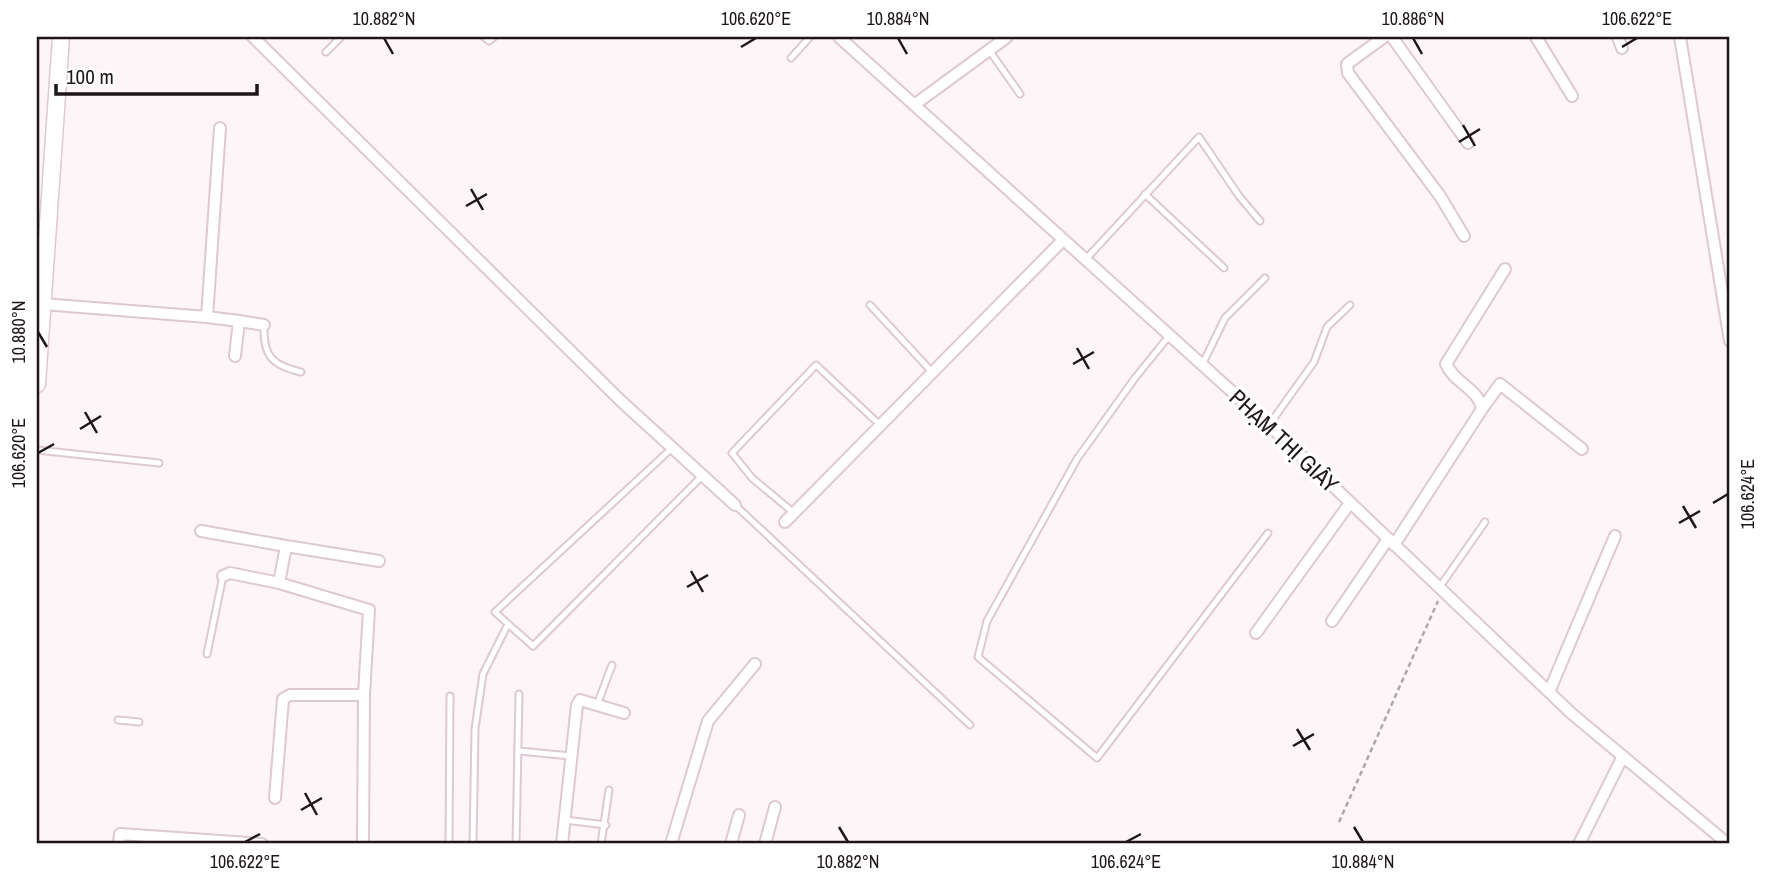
<svg xmlns="http://www.w3.org/2000/svg" width="1767" height="881" font-family="'Archivo Narrow',sans-serif">
<style>
.lines{fill:none;stroke-linecap:round;stroke-linejoin:round}
.lane-casing{stroke:#dec8d4;stroke-width:9}
.street-casing{stroke:#dec8d4;stroke-width:14}
.secondary-casing{stroke:#dec8d4;stroke-width:19}
.path{stroke:#aea6aa;stroke-width:2.5;stroke-dasharray:5 3.5;stroke-linecap:butt}
.lane{stroke:#fff;stroke-width:5}
.street{stroke:#fff;stroke-width:10}
.secondary{stroke:#fff;stroke-width:16}
.ticks{fill:none;stroke:#1e161a;stroke-width:2.5}
.labels{text-anchor:middle;stroke-width:7;stroke-linejoin:round;paint-order:stroke}
.street-label{font-size:23px;fill:#1e161a;stroke:#fff}
.neatline{fill:none;stroke:#1e161a;stroke-width:2.5}
.ticks-label{font-size:18px;text-anchor:middle;fill:#1e161a}
</style>
<rect width="100%" height="100%" fill="#fef5f9"/>
<g class="lines">
<defs>
<path id="lane" d="M484 37 489 41 494 37
M989 50 1020 94
M326 52 341 37
M791 58 810 37
M1145 194 1224 268
M1085 260 1199 137 1239 196 1260 221
M870 305 932 372
M264 325C263 354 270 365 301 372
M1169 336 1135 378 1077 459 987 621 978 657 1097 758 1268 533
M1202 365 1225 318 1265 278
M1269 425 1314 362 1327 327 1350 305
M37 450 159 463
M735 505 970 725
M794 513 752 478 732 453 816 365 880 425
M1439 588 1485 522
M508 624 533 646 701 477
M207 654 223 576
M597 705 612 665
M118 720 139 722
M519 751 571 756
M565 820 606 825
M449 844 450 696
M473 844 475 729 483 674 508 624 495 612 672 448
M516 844 519 694
M601 844 609 790"/>
<path id="street" d="M253 37 621 401 735 505
M839 37 1269 425 1571 713 1728 844
M1384 37 1347 64 1348 73 1440 196 1464 236
M1392 37 1468 143
M1536 37 1572 96
M1618 37 1622 48
M1680 37 1730 341
M914 105 1007 37
M43 304 207 317 220 128
M207 317 239 321 235 356
M239 321 264 325
M1482 409 1500 384 1582 449
M785 522 1063 240
M201 531 286 546
M1394 545 1482 409C1478 388 1454 383 1446 364L1505 269
M223 576 230 573 279 583
M1332 621 1388 539
M1256 633 1350 503
M1549 692 1615 536
M275 798 283 699 290 695H364
M119 844 120 834 262 844
M363 844 364 695 369 610 279 583 286 546 379 561
M562 844 577 705 580 700 624 713
M671 844 708 721 755 664
M731 844 739 815
M765 844 775 807
M1579 844 1622 758"/>
<path id="secondary" d="M37 384 61 37"/>
</defs>
<use href="#lane" class="lane-casing"/>
<use href="#street" class="street-casing"/>
<use href="#secondary" class="secondary-casing"/>
<path class="path" d="M1339 822 1438 601"/>
<use href="#lane" class="lane"/>
<use href="#street" class="street"/>
<use href="#secondary" class="secondary"/>
</g>
<path class="ticks" d="M384 38 393 54M898 38 907 54M1413 38 1422 54M741 47 756 38M1622 47 1637 38M1463 125 1475 146M1459 142 1480 129M471 189 483 210M466 206 487 194M38 332 47 347M1077 348 1089 369M1073 364 1094 352M85 412 97 433M80 429 101 416M38 453 54 444M1713 503 1728 494M1683 506 1696 528M1679 523 1700 511M691 571 703 592M687 587 708 575M1297 729 1310 750M1293 746 1314 734M305 793 317 815M301 810 322 798M839 827 848 842M1354 827 1363 842M245 842 260 834M1126 842 1141 834"/>
<g class="labels">
<g class="street-label">
<text transform="translate(1284 441) rotate(43)" y="8">PHẠM THỊ GIÂY</text>
</g>
</g>
<rect width="1767" height="881" fill="none" stroke="#ffffff" stroke-width="77"/>
<path d="M56 84v10h201v-10" fill="none" stroke="#1e161a" stroke-width="3.5"/>
<text x="66" y="84" font-size="21" fill="#1e161a" stroke="#ffffff" stroke-width="5" paint-order="stroke">100 m</text>
<rect x="38" y="38" width="1690" height="804" class="neatline"/>
<g class="ticks-label">
<text x="384" y="25">10.882°N</text>
<text x="756" y="25">106.620°E</text>
<text x="898" y="25">10.884°N</text>
<text x="1413" y="25">10.886°N</text>
<text x="1637" y="25">106.622°E</text>
<text transform="translate(19 332) rotate(-90)" y="6">10.880°N</text>
<text transform="translate(19 453) rotate(-90)" y="6">106.620°E</text>
<text transform="translate(1748 494) rotate(-90)" y="6">106.624°E</text>
<text x="245" y="868">106.622°E</text>
<text x="848" y="868">10.882°N</text>
<text x="1126" y="868">106.624°E</text>
<text x="1363" y="868">10.884°N</text>
</g>
</svg>
